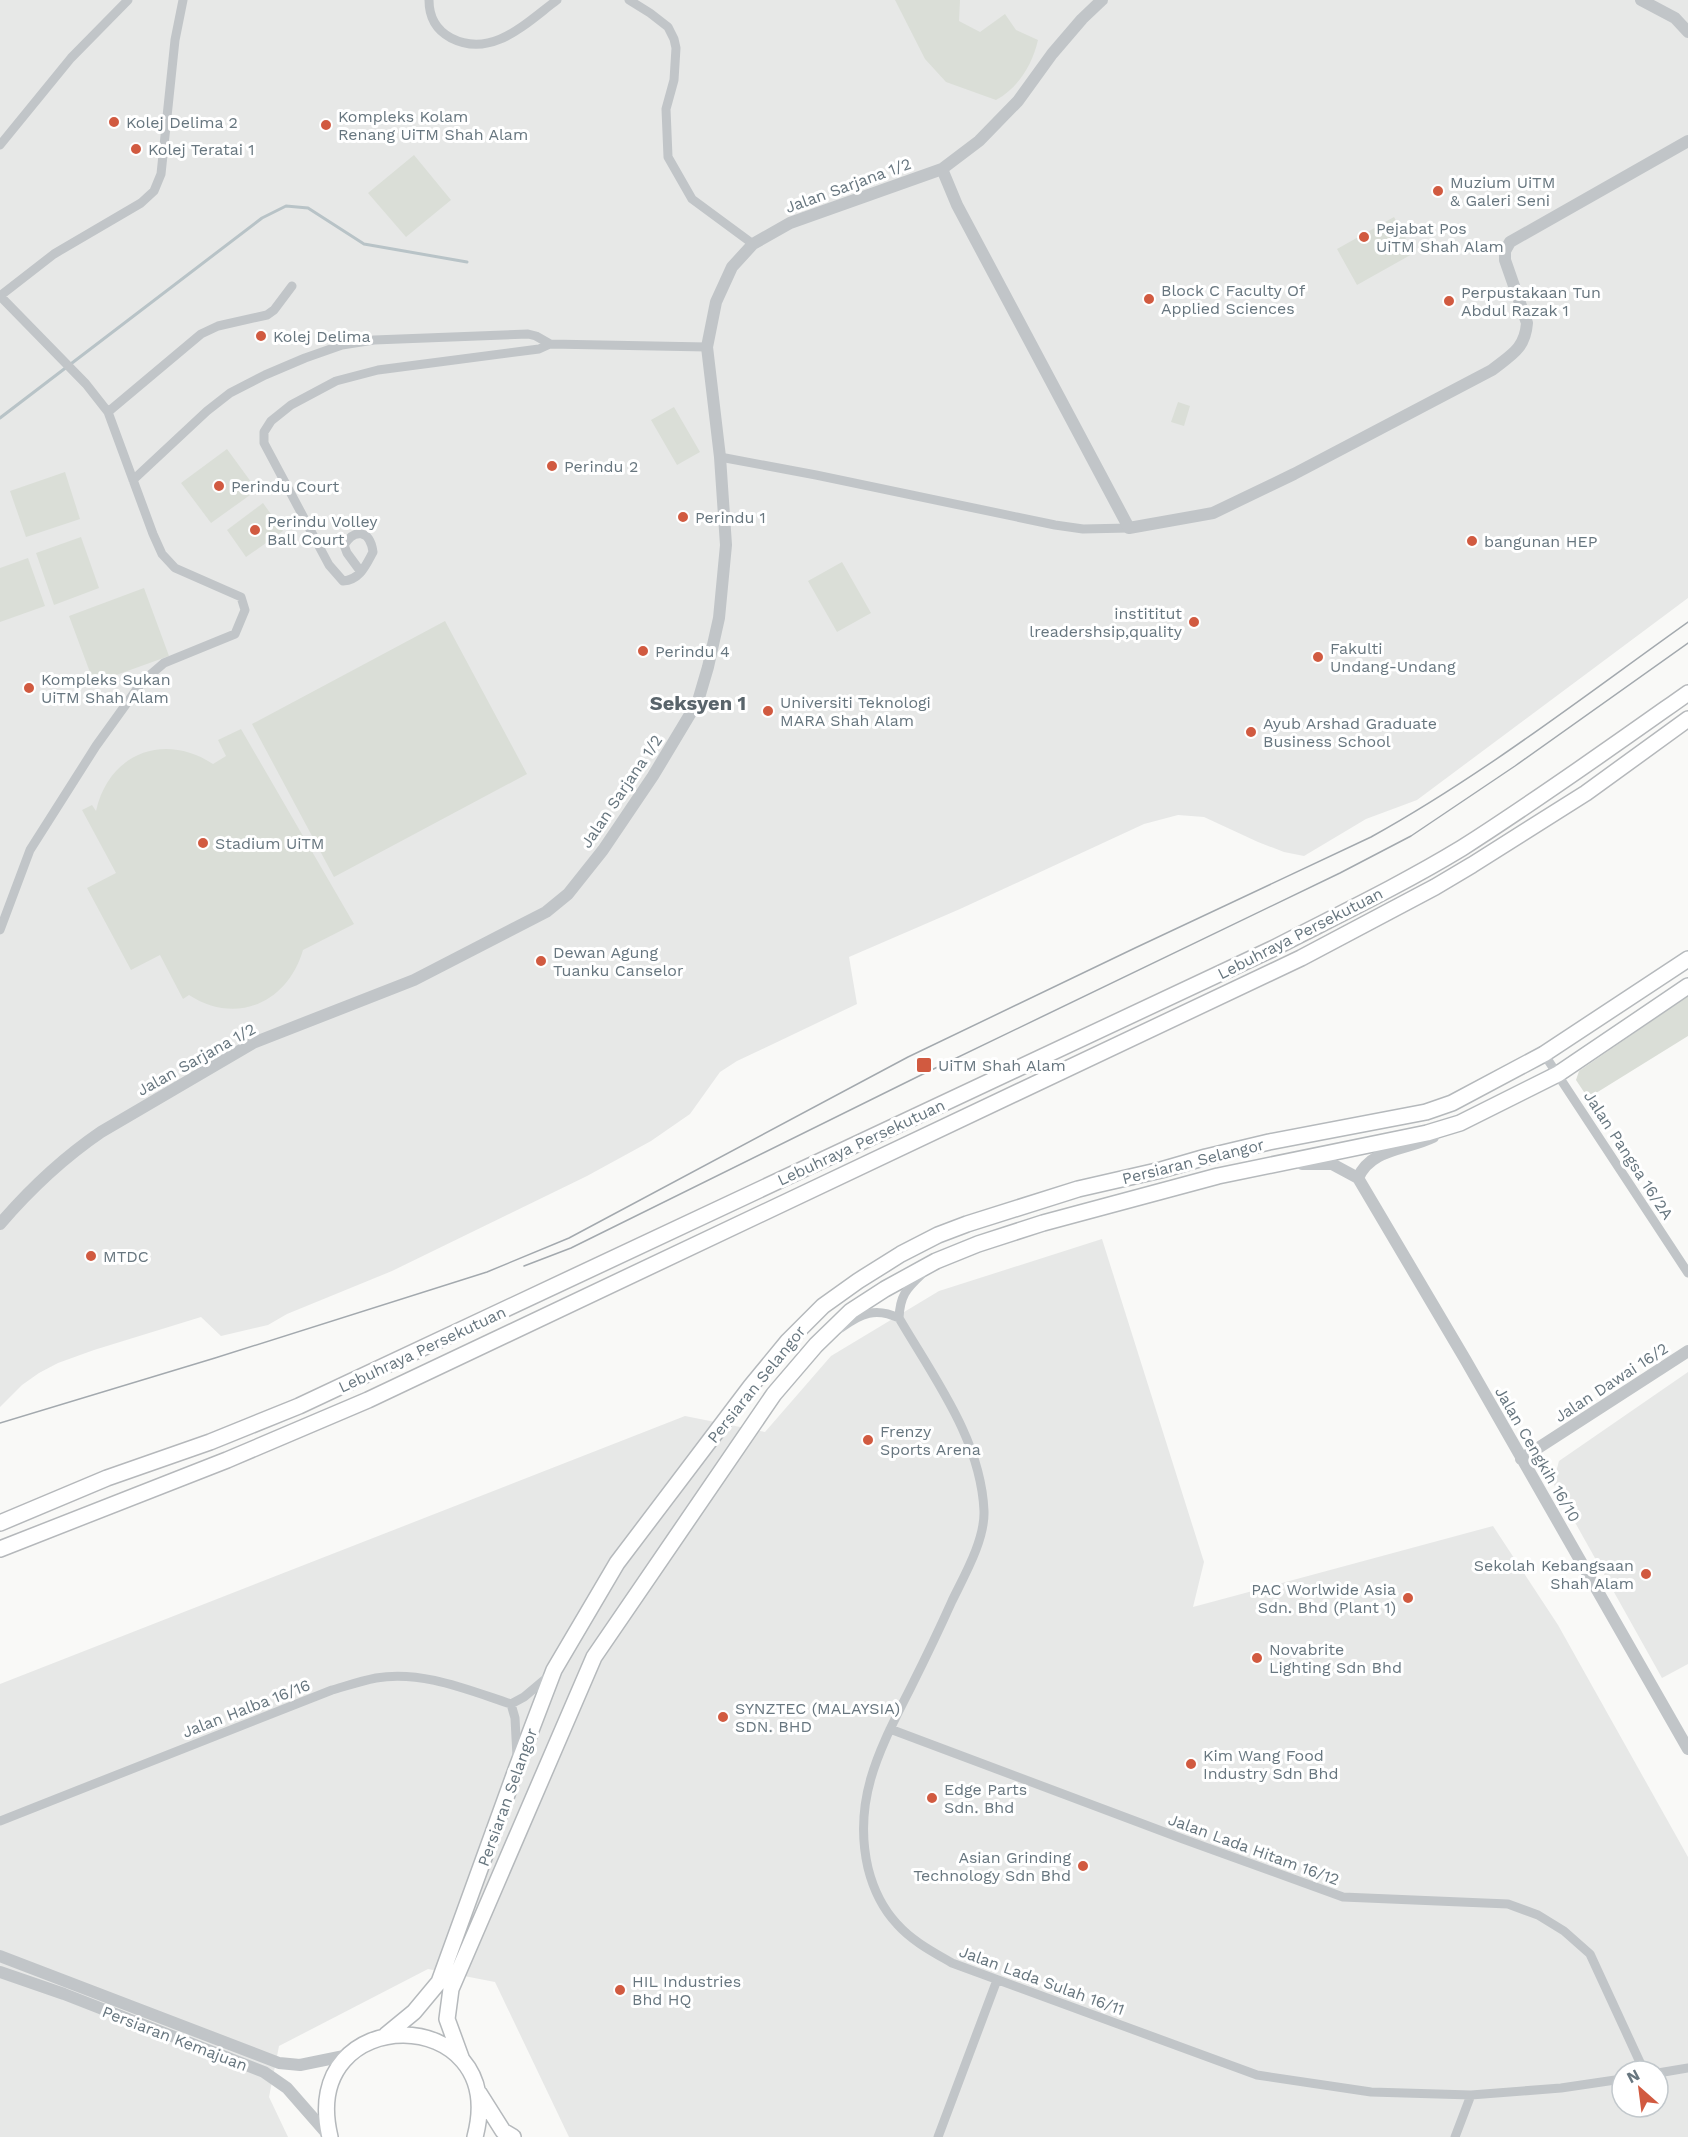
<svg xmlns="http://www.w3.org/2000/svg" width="1688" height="2137" font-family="'Work Sans',sans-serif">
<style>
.built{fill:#e7e8e7;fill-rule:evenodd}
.green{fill:#daded7}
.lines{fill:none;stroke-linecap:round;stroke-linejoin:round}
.stream{stroke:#b8c3c7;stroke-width:3}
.primary-casing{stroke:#b5b9bc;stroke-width:18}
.trunk-casing{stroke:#b5b8bb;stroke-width:18}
.minor{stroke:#c1c5c8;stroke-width:9}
.tertiary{stroke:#c1c5c8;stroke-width:12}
.primary{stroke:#fff;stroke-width:15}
.trunk{stroke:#fff;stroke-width:15}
.tram{stroke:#a3a9ae;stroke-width:1.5}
.poi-dot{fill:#d15a40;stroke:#fff;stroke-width:2}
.labels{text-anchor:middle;stroke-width:6;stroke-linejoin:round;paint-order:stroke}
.poi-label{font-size:16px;fill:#67767f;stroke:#fff;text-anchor:start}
.street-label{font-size:16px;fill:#67767f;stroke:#fff}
.quarter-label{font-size:20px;font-weight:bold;fill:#59646b;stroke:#fff}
</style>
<rect width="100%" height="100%" fill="#f9f9f7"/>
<path class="built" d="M0 0H1688V598L1417 800 1366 819 1304 856 1284 852 1258 842 1204 817 1178 815 1144 824 960 909 849 957 857 1004 737 1061 720 1072 690 1114 651 1141 587 1176 392 1271 287 1314 268 1325 221 1336 201 1317 94 1350 58 1363 39 1373 22 1385 0 1407Z
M1102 1239 1204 1562 1193 1607 1493 1526 1558 1625 1688 1857V2137H569L495 1982 428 1969 279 2046 269 2097 288 2137H0V1684L685 1416 765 1432 831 1356 939 1291ZM1622 2071H1658V2107H1622Z
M1688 1372V1664L1662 1678 1553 1483 1559 1461Z"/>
<path class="green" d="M895 0H960L959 21 980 32 1005 14 1016 30 1038 40C1032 65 1019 87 996 100L946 82 925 59Z
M414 155 451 200 406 237 368 193Z
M1394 217 1414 253 1357 285 1337 249Z
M1178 402 1190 406 1184 426 1171 422Z
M674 407 700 452 677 465 651 420Z
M227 449 257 490 211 523 181 483Z
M65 472 80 519 26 537 10 491Z
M263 503 283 531 246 557 227 530Z
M81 537 99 588 54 605 36 553Z
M28 558 45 606 0 622V568Z
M842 562 871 613 837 632 808 581Z
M144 588 169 656 94 683 69 616Z
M445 621 527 774 334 877 252 724Z
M241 729 354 924 303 950C288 1002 237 1026 189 995L183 999 160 955 131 970 87 888 116 873 82 810 92 805 96 811C109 753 164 732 213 764L226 756 218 740Z
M1688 996V1036L1588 1098 1576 1080 1579 1071Z"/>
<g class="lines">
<path class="stream" d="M0 418 262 218 286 206 308 208 364 244 467 262"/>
<defs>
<path id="primary" d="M386 2035 414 2012 439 1982 517 1767 554 1670 617 1563 751 1386 788 1341 823 1306 858 1281 901 1254 938 1235 967 1224 1078 1189 1161 1170 1206 1157 1269 1142 1426 1112 1452 1103 1544 1054 1688 959
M462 2060 447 2019 451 1989 594 1657 774 1394 816 1345 851 1311 885 1289 936 1261 978 1244 1043 1223 1218 1176 1427 1133 1460 1123 1558 1074 1688 986
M479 2093 503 2131 513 2137
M330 2137C297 2000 511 2002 475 2137"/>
<path id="trunk" d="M0 1523 107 1478 210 1442 299 1406 1272 949C1336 916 1401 885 1462 848 1539 799 1613 746 1688 693
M0 1549 227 1460 368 1400 1301 958 1435 887 1472 865 1586 793 1688 719"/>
</defs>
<use href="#primary" class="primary-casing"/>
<use href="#trunk" class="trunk-casing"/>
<path class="minor" d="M429 0C429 17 436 30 451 38 492 59 526 23 557 0
M629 0 650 13 668 27 674 39 676 48 674 80 666 109 668 157 692 199 753 244
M0 145 71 58 128 0
M0 296 86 384 108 412 153 534 162 554 175 568 241 597 245 610 235 634 164 663 142 682 96 746 30 850 0 930
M0 296 54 254 141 203 154 191 161 174 175 40 183 0
M108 412 201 334 218 326 267 315 274 310 292 286
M720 457 816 475 1055 525 1083 529 1129 528
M133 480 207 411 230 393 265 375 305 358 342 345 374 340 528 334 536 336 550 344 707 347
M361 572 347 553 344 545C355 528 370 530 373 552 366 565 360 580 343 581L329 565 264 443V432L271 421 291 405 336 381 378 370 539 349 550 344
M1544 1054 1688 1273
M921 1275C906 1289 900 1296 899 1318 934 1378 981 1440 984 1511 985 1540 964 1576 952 1601 939 1630 925 1659 911 1687 881 1747 852 1798 868 1868 873 1888 883 1909 897 1924 912 1941 933 1952 952 1963L1257 2075 1371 2092 1471 2095 1561 2088 1622 2079
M841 1328C861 1313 876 1307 899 1318
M511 1704 515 1718 517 1757
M890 1729 1183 1839 1343 1897 1508 1904 1538 1915 1564 1931 1590 1954 1644 2071
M0 1821 332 1690C346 1686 361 1681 376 1678 422 1670 468 1690 511 1704L524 1697 549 1676
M1658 2073 1688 2068
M938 2137 997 1980
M1455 2137 1471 2095"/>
<path class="tertiary" d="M1641 0 1675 18 1688 32
M942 169 957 205 1129 528 1213 513 1294 474 1492 370C1511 355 1525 349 1527 323L1505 260V251L1510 242 1688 141
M1302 1164H1332L1358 1178 1465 1359 1688 1749
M1358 1178C1371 1148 1407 1150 1433 1137
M0 1224C30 1189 63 1158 101 1132L253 1043 414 980 546 912 568 894 603 850 653 776 698 701 708 667 719 618 726 545 720 457 707 347 716 302 732 267 753 244 790 223 942 169 979 141 1018 101 1052 54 1082 19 1102 0
M1521 1459 1688 1351
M0 1956 279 2063 300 2065 349 2055
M0 1972 64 1994 264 2072 287 2088 329 2136"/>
<use href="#primary" class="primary"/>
<use href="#trunk" class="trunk"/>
<path class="tram" d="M524 1266 571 1248 919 1076 1340 873 1411 836 1515 766 1688 643
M0 1423 215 1358 487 1272 569 1238 908 1057 1135 948 1371 837C1483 775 1584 696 1688 622"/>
</g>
<g class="poi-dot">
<circle cx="114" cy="122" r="6"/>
<circle cx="326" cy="125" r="6"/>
<circle cx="136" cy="149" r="6"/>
<circle cx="1438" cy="191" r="6"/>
<circle cx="1364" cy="237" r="6"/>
<circle cx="1149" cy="299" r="6"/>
<circle cx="1449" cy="301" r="6"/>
<circle cx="261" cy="336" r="6"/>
<circle cx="552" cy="466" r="6"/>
<circle cx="219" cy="486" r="6"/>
<circle cx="683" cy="517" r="6"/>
<circle cx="255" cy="530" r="6"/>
<circle cx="1472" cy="541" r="6"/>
<circle cx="1194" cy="622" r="6"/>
<circle cx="643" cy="651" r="6"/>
<circle cx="1318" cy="657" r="6"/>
<circle cx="29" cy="688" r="6"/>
<circle cx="768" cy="711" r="6"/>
<circle cx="1251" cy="732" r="6"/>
<circle cx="203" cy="843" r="6"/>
<circle cx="541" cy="961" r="6"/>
<rect x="916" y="1057" width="16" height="16" rx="3"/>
<circle cx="91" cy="1256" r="6"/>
<circle cx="868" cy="1440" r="6"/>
<circle cx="1646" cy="1574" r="6"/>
<circle cx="1408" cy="1598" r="6"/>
<circle cx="1257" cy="1658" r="6"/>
<circle cx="723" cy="1717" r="6"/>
<circle cx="1191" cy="1764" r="6"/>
<circle cx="932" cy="1798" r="6"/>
<circle cx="1083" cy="1866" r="6"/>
<circle cx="620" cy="1990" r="6"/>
</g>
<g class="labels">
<g class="poi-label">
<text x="338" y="122">Kompleks Kolam<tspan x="338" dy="18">Renang UiTM Shah Alam</tspan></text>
<text x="126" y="128">Kolej Delima 2</text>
<text x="148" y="155">Kolej Teratai 1</text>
<text x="1450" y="188">Muzium UiTM<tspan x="1450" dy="18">&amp; Galeri Seni</tspan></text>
<text x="1376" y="234">Pejabat Pos<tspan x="1376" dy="18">UiTM Shah Alam</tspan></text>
<text x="1161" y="296">Block C Faculty Of<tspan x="1161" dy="18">Applied Sciences</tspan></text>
<text x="1461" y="298">Perpustakaan Tun<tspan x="1461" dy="18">Abdul Razak 1</tspan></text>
<text x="273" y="342">Kolej Delima</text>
<text x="564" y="472">Perindu 2</text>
<text x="231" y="492">Perindu Court</text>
<text x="695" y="523">Perindu 1</text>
<text x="267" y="527">Perindu Volley<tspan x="267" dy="18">Ball Court</tspan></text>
<text x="1484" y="547">bangunan HEP</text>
<text x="1182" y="619" text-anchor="end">instititut<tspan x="1182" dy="18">lreadershsip,quality</tspan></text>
<text x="1330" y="654">Fakulti<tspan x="1330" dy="18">Undang-Undang</tspan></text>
<text x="655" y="657">Perindu 4</text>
<text x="41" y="685">Kompleks Sukan<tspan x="41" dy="18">UiTM Shah Alam</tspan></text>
<text x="780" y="708">Universiti Teknologi<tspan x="780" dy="18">MARA Shah Alam</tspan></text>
<text x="1263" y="729">Ayub Arshad Graduate<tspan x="1263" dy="18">Business School</tspan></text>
<text x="215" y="849">Stadium UiTM</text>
<text x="553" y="958">Dewan Agung<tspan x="553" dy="18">Tuanku Canselor</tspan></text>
<text x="938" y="1071">UiTM Shah Alam</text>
<text x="103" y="1262">MTDC</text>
<text x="880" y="1437">Frenzy<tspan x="880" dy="18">Sports Arena</tspan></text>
<text x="1634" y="1571" text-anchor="end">Sekolah Kebangsaan<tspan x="1634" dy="18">Shah Alam</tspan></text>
<text x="1396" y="1595" text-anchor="end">PAC Worlwide Asia<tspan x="1396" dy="18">Sdn. Bhd (Plant 1)</tspan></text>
<text x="1269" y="1655">Novabrite<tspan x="1269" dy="18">Lighting Sdn Bhd</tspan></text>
<text x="735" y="1714">SYNZTEC (MALAYSIA)<tspan x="735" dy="18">SDN. BHD</tspan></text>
<text x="1203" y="1761">Kim Wang Food<tspan x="1203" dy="18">Industry Sdn Bhd</tspan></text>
<text x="944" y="1795">Edge Parts<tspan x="944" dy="18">Sdn. Bhd</tspan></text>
<text x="1071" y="1863" text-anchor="end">Asian Grinding<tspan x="1071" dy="18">Technology Sdn Bhd</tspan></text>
<text x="632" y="1987">HIL Industries<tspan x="632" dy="18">Bhd HQ</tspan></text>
</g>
<g class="street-label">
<text transform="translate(848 185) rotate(-20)" y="6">Jalan Sarjana 1/2</text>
<text transform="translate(621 791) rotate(-56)" y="6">Jalan Sarjana 1/2</text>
<text transform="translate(1300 933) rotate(-27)" y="6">Lebuhraya Persekutuan</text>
<text transform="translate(196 1059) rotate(-29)" y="6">Jalan Sarjana 1/2</text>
<text transform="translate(861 1142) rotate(-25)" y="6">Lebuhraya Persekutuan</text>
<text transform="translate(1629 1155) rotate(57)" y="6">Jalan Pangsa 16/2A</text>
<text transform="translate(1193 1161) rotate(-14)" y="6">Persiaran Selangor</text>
<text transform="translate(422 1349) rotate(-25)" y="6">Lebuhraya Persekutuan</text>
<text transform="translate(1611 1382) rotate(-33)" y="6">Jalan Dawai 16/2</text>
<text transform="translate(756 1384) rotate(-51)" y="6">Persiaran Selangor</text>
<text transform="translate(1538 1454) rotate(60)" y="6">Jalan Cengkih 16/10</text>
<text transform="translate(246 1708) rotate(-21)" y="6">Jalan Halba 16/16</text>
<text transform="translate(507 1797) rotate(-70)" y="6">Persiaran Selangor</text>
<text transform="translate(1254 1849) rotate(20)" y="6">Jalan Lada Hitam 16/12</text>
<text transform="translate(1042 1980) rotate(20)" y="6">Jalan Lada Sulah 16/11</text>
<text transform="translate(175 2038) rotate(21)" y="6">Persiaran Kemajuan</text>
</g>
<g class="quarter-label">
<text x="698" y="710">Seksyen 1</text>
</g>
</g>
<g transform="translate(1640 2089) rotate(332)"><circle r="28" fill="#ffffff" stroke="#c2c8cc" stroke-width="1.5"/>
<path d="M0-4.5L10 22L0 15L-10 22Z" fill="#d15a40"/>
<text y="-9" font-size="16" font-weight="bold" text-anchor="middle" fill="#67767f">N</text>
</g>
</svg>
